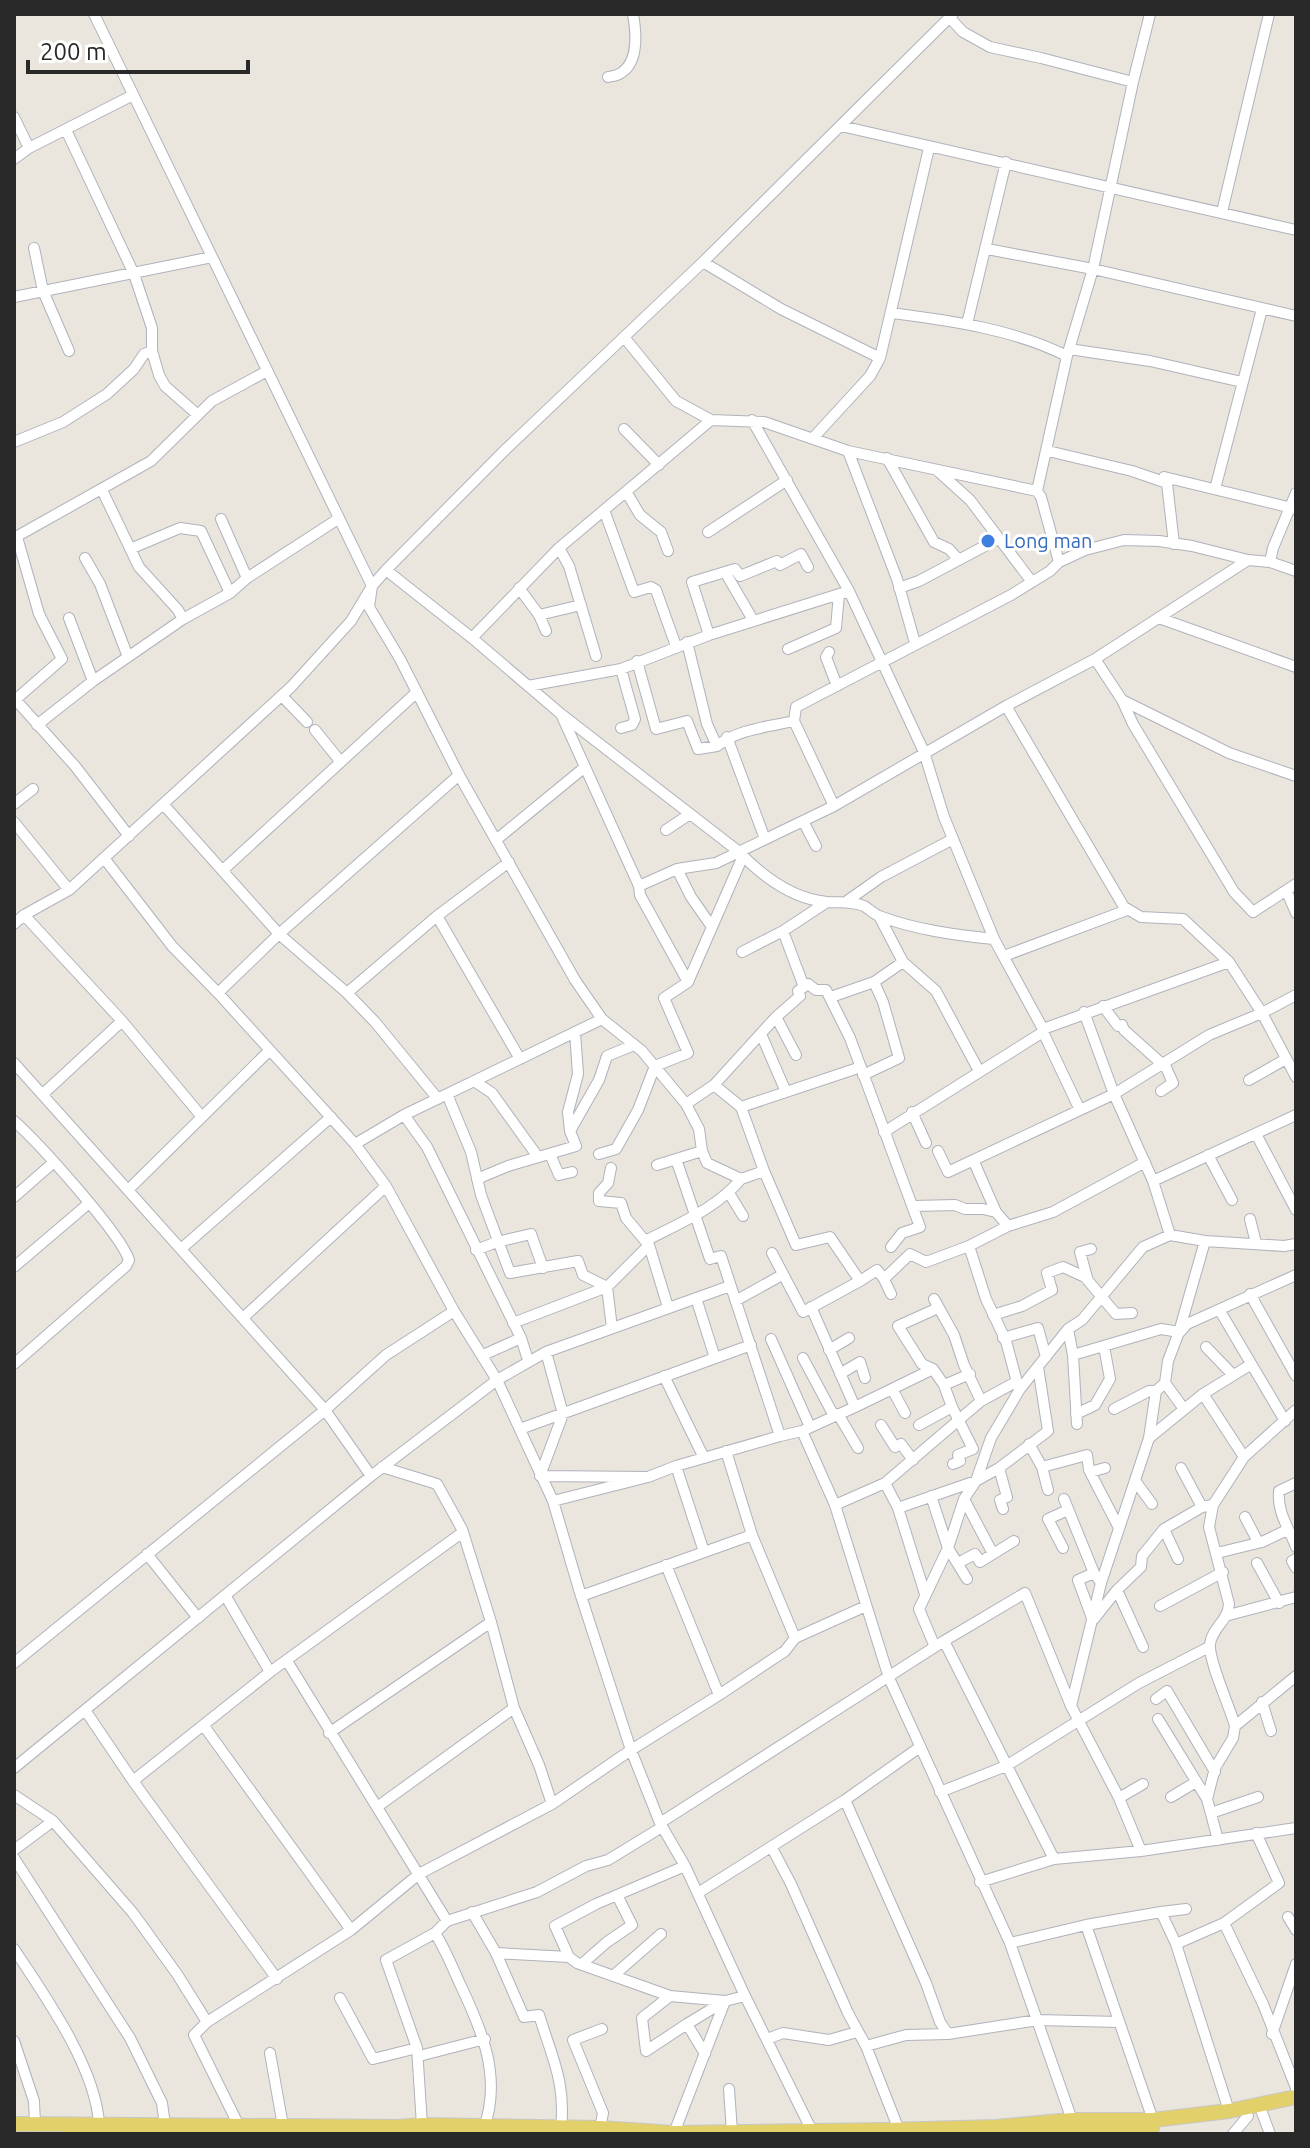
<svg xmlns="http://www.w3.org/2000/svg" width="1310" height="2148" font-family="Ubuntu,sans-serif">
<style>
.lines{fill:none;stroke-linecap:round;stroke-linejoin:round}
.minor-casing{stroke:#b0b2bc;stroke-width:12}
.major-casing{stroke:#c7c7c7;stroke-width:16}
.minor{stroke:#fff;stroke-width:10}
.major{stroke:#e2d16a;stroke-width:14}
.shop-dot{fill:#3f7fe0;stroke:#fff;stroke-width:3}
.labels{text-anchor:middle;stroke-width:6;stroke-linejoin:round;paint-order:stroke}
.shop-label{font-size:20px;fill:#366cbe;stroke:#fff;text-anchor:start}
</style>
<rect width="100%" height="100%" fill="#eae6dd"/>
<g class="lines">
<defs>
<path id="minor" d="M94 14 372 586 369 607 400 659 459 775 575 980 602 1019 642 1051 686 1104 699 1129 702 1151 707 1163 741 1179 764 1171 796 1245 830 1237 860 1281 877 1270 884 1279 910 1254 926 1262 969 1246 1008 1226 1053 1212 1145 1162
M949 17 963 32 990 47 1041 58 1133 82
M608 77C612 76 617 76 621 73 639 62 636 31 633 14
M14 117 29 148
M841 126 1296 230
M66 130 134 274 152 328V351L159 375 165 386 198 415
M14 159 29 148 133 95
M1222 212 1269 14
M34 248 43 291 69 351
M987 249 1093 269 1296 316
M703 262 781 309 880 358
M14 297 212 257
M892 313C952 321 1013 329 1067 356
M967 324 1006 162
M624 337 676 401 711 420 764 422 848 451 1037 491
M1069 349 1150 361 1242 382
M752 420 849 591 924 752 944 817 994 939 1043 1029
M624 429 659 465
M813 438 870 376 880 358 929 148
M14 442 63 422 107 394 134 369 144 354 152 351
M848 451 897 579 915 643
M1048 451 1132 471 1167 483 1164 477 1296 509
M887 458 934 542 949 549 959 560
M939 472 970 500 1032 582
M1167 483 1174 544
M1215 489 1262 309
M102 490 139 567 178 610 183 619
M627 493 640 515 661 532 668 551
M604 510 634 592 651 587 656 590 676 646
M221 519 247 578
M708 532 787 480
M14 538 151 461 212 401 267 371
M559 548 569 566 596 656
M130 549 180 528 201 531 230 593
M85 558 100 584 128 657
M1059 562 1041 497 1037 491 1067 356 1093 269 1133 82 1150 14
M1270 562 1273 548 1296 493
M386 570 472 638 561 714 738 851C762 876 792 899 827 902 840 903 851 901 864 906 869 909 874 914 879 916 916 930 956 935 994 939
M725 572 735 569 740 576 777 561 780 565 801 554 808 567
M519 588 539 615 581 605
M899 588 919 581 998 539
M539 615 546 631
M69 618 93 681
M1159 618 1296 667
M709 635 692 582 725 572 753 620
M472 638 559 548 711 420
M687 642 707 724 717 746C738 729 768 727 794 721
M788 649 836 628 839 594
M829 652 826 657 837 686
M1095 659 1122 700 1229 753 1296 776
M637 661 656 729 687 721 698 749 717 746
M528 686 621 669 709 635 849 591
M282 696 307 722
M14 698 75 766 129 836
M15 700 62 659 39 614 17 537
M1122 700 1133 724 1234 892 1253 912 1296 884
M1006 706 1124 907 1141 917 1183 919 1229 962 1262 1013 1296 1077
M561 714 639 886 677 869 716 863 834 806 1006 706 1095 659 1248 560
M37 725 93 681 183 619 230 593 247 578 338 519
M621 728 632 725 635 719 621 669
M315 730 340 761
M727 737 765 839
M14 804 33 789
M163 804 279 934 347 993 375 1022 438 1099
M834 806 794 721 796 707 1011 595 1050 571 1059 562 1085 550 1124 540 1159 541 1192 546 1248 560 1270 562 1296 571
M803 821 816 846
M14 822 69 890
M666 830 690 814
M496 840 585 767
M104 858 172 946 218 993 279 934 459 775
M677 869 691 897 712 927
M223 870 417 692
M639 886 640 895 688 982
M1287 892 1296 913
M847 901 881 877 953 839
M24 915 122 1021 202 1117
M437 916 520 1059
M879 916 903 962 936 991 979 1071
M14 924 24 915 69 890 291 687 351 621 372 586 386 570 504 451 703 262 953 14
M783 931 804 987
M742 952 783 931 827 902
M1004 956 1127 910
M218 993 355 1144 386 1186 454 1311 497 1380 553 1501 581 1596 631 1750 660 1823 685 1866 745 1996 812 2131
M347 993 437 916 509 862
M831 997 874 982 903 962
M1103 1006 1118 1026 1122 1025 1124 1030 1161 1063
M1084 1012 1114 1094 1153 1181 1170 1235
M776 1017 796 1055
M1043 1032 1079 1108
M761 1034 786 1092
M14 1063 325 1410 14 1663
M863 1075 899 1058 883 1002 874 982
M1249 1080 1286 1059
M474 1081 492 1093 538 1157
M714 1085 776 1017 800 996 798 991 808 984 816 990H826L850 1038 920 1227 902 1233 891 1247
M1161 1091 1173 1083 1164 1063
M43 1094 122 1021
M447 1094 471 1152 481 1195 510 1273 578 1261 583 1275 607 1287 612 1328
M686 1104 714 1085 741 1107 764 1171
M741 1107 861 1067
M912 1112 926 1143
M404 1115 427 1147 521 1338 528 1360
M14 1121C37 1141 121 1234 129 1260L126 1266 14 1364
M570 1131 568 1112 578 1074 575 1032
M884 1132 1043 1032V1029L1229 962
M1256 1134 1296 1210
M355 1144 404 1115 602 1019
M938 1151 948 1172 1114 1094 1209 1035 1262 1013 1296 995
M550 1154 559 1175 572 1172
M599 1154 616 1149 638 1110 655 1066 688 1053 664 998 688 982 743 856
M1208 1155 1232 1200
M676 1159 710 1259 721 1256 780 1436 802 1431
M974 1162 996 1212
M657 1165 702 1151
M611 1168 608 1183 599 1193V1201L621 1203 626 1218 647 1243
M477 1179 508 1166 576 1146 570 1131 599 1080 607 1056 634 1045
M1153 1181 1296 1115
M129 1189 269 1051
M729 1193 743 1216
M14 1197 54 1162
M914 1206 955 1205 965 1209H983L996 1212 1008 1226
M1250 1219 1256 1243
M649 1245 668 1307
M969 1246 986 1299 1006 1341 1018 1386
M181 1249 331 1117
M476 1250 497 1242 531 1234 543 1268
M772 1253 803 1312 860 1281
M14 1267 88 1204
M884 1279 891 1294
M1088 1281 1080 1252 1091 1249
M1250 1294 1296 1376
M696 1298 715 1358
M934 1299 954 1335 964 1365 981 1401
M737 1300 782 1275
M811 1307 855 1407 802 1431 835 1505 889 1678 1010 1943 1072 2120
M938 1308 898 1326 922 1364 933 1369 944 1385 952 1407 973 1449 958 1455 960 1461 953 1464
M1220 1311 1285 1421
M993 1315 1022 1306 1052 1290 1047 1273 1063 1267 1085 1277 1116 1314 1132 1313
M244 1317 386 1186
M513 1323 607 1287 649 1245 647 1240C680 1223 717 1208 741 1179
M1068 1329 1073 1355 1077 1424
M1180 1332 1187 1324 1296 1275
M1003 1338 1038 1328 1046 1357
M771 1339 810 1427
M1206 1347 1233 1375
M829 1350 849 1338
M546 1352 563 1414 540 1476 648 1477
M483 1355 521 1338
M1073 1355 1161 1329 1179 1332
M803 1358 834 1416
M840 1374 860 1362 865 1378
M664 1376 704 1458
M1165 1383 1184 1409
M944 1385 970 1374
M892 1389 905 1413
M1203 1394 1244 1457
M855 1407 933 1369
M1114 1409 1149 1391H1156
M838 1414 858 1448
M1076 1414 1095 1405 1110 1379 1104 1346
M881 1425 895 1447 901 1444 913 1460
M919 1425 952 1407
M520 1429 751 1345
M1149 1438 1203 1394 1250 1365
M1029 1444 1042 1467 1087 1455 1089 1470 1119 1528
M726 1451 752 1535 795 1638
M676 1466 704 1552
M1042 1467 1048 1490
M999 1468 1007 1497 1000 1500 1003 1509
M1181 1468 1202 1507
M1090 1472 1105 1468
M371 1476 325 1410 386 1355 454 1311
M1136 1482 1152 1504
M885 1483 898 1508 925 1594
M1296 1483 1279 1491C1277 1513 1289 1528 1296 1547
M931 1496 948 1548 967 1579
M964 1499 993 1554
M1064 1499 1094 1573 1101 1583
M553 1501 648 1477 676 1466 780 1436
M835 1505 885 1483 981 1401 1016 1382
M898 1508 976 1481 999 1468 1048 1431 1038 1367
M1245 1517 1258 1542
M1164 1529 1178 1559
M1063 1548 1048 1519 1068 1510
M1217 1553 1262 1542 1287 1530
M147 1554 198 1618
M1296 1559 1292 1561 1296 1568
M958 1563 975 1554 980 1562 1014 1541
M1257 1563 1279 1603
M666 1565 719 1695
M1117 1590 1143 1647
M225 1595 270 1672
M581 1596 752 1535
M1160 1606 1223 1572
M1229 1615 1296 1597
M1092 1618 1078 1580 1094 1573
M1094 1619 1117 1590 1141 1567 1142 1556 1164 1529 1202 1507 1213 1505 1244 1457 1296 1410
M944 1641 1054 1859
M935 1647 919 1609 948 1548 964 1499 976 1481 991 1438 1020 1389 1068 1329 1082 1320 1143 1247 1170 1235 1205 1241 1284 1246 1296 1244
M287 1661 447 1921 435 1933C445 1949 452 1966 460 1984 482 2030 502 2077 484 2128
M1156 1699 1167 1691 1215 1772
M1262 1702 1271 1731
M1071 1706 1101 1583 1149 1438 1156 1391 1165 1383 1168 1361 1179 1332 1205 1241
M514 1708 539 1765 552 1804
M85 1710 133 1781 277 1979
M1158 1719 1207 1799 1218 1840
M204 1726 351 1930
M1235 1726 1296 1676
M329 1733 491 1622
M920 1747 845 1800 926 1983 940 2022 948 2034
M14 1768 371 1476 497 1380 546 1352 730 1286
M133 1781 270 1672 463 1532
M940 1792 1006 1766 1139 1683 1209 1647
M14 1795 53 1821 133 1913 177 1974 207 2022 194 2035 239 2126
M1171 1797 1196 1782
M1119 1798 1143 1784
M1207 1799 1215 1768 1233 1738 1235 1726C1230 1707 1208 1660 1210 1644 1212 1628 1228 1621 1229 1604L1209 1527 1213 1505
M377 1807 514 1708 491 1622 462 1529 437 1484 382 1467
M1211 1813 1258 1797
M660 1823 944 1641 1025 1593 1071 1706 1119 1798 1141 1851
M772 1848 791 1884 848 2013 866 2046 899 2130
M14 1850 53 1821
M14 1858 130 2038 162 2103 165 2125
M980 1882 1054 1859 1141 1851 1296 1828
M698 1893 845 1800
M472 1912 496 1953 524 2017 539 2015C552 2057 566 2083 561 2128
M1161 1912 1186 1909
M1288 1917 1296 1930
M447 1921 537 1892 586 1866 608 1860 662 1827
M1224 1923 1263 2004 1296 2088
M1086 1925 1153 2120
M1010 1943 1086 1925 1161 1912 1176 1944 1229 2111
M1176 1944 1224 1923 1279 1883 1256 1833
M14 1949C45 1996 95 2066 99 2123
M496 1953 569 1957 577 1963 670 1996 725 2001 687 2024
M569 1957 555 1926 596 1904 685 1866
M582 1964 607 1942 632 1925 617 1895
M613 1976 661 1934
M670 1996 642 2018 646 2051 687 2024 705 2054
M340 1998 373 2059 417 2048
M207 2022 351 1930 419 1874 552 1804 631 1750 719 1695 785 1651 795 1638 866 1606
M1272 2034 1296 1964
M767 2039 783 2033 829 2040 857 2032
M14 2041 34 2101 35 2124
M866 2046 906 2035 948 2034 1038 2020 1119 2022
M270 2053 283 2126
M419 2056 485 2039
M729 2089 732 2132
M1261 2110 1270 2134
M422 2125 417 2048 386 1960 435 1933
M600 2128 603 2113 573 2040 602 2029
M674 2133 725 2001 745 1996
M1233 2134 1248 2116"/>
<path id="major" d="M14 2124 398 2127 422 2125 600 2128 674 2133 887 2130 996 2127 1072 2120H1153L1229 2111 1296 2097
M70 2133H122
M1029 2133 1152 2128"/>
</defs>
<use href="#minor" class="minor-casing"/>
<use href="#major" class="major-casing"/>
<use href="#minor" class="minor"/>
<use href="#major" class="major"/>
</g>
<circle class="shop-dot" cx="988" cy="541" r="8"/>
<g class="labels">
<g class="shop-label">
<text x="1004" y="548">Long man</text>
</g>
</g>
<rect width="1310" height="2148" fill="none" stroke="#292929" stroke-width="32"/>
<path d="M28 60v12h220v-12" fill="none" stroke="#292929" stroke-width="4"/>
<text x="40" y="60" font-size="24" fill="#292929" stroke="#ffffff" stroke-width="6" paint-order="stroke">200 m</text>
</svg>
